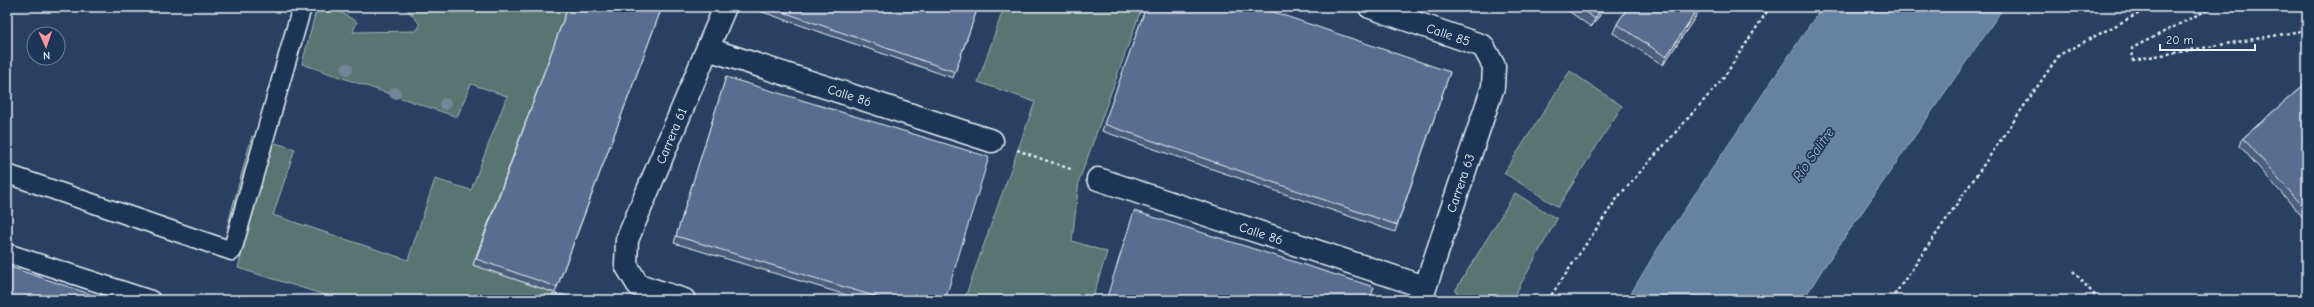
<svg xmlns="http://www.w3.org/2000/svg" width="2314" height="307" font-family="'Comic Neue',sans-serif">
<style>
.green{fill:#597472;stroke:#a0b2b5}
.water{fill:#6681a1;stroke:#9aaec4}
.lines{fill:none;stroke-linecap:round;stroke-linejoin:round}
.service-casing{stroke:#e8f1f8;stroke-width:21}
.minor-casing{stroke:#e8f1f8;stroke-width:25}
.path{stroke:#e8f1f8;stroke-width:2.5;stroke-dasharray:3 3;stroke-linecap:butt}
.service{stroke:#1d3557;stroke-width:18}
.minor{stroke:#1d3557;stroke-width:22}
.tree{fill:#738697}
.wall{fill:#4c5e7c;stroke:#e8f1f8}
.shaded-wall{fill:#3e4c65;stroke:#e8f1f8}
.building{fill:#586d90;stroke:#e8f1f8}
.labels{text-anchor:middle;stroke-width:3.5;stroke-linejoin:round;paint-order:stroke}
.street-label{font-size:13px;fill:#e8f1f8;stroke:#1d3557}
.water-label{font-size:14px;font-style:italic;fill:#aebfd1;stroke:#1d3557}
</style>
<rect width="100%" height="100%" fill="#294062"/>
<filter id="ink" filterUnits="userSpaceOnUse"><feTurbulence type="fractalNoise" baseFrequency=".025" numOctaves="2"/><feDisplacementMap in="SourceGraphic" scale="8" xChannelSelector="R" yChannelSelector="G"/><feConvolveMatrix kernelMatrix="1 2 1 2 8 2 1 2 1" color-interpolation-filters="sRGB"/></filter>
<g filter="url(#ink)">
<path class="green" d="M317 7H332L357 22 353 32 415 31 419 28V23L405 7H568L473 265 555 293 560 296 558 300H341L238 268 247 233 227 227 252 136 295 149 273 215 408 260 435 179 471 190 507 96 471 84 457 117 302 64Z
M1004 7H1142L1079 181 1072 241 1107 252 1092 300H964L1035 102 978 82Z
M1570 71 1622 106 1558 207 1504 173Z
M1515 193 1557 219 1512 300H1470L1455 291Z"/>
<path class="water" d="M1822 7H2004L1822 270 1803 300H1627L1657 250Z"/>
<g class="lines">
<defs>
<path id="service" d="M7 174 232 251 302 7
M7 253 151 300"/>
<g id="minor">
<path id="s1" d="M1370 7 1483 46 1494 66 1493 87 1421 300"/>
<path id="s2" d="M708 49 992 141"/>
<path id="s3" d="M1098 179 1425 287"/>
<path id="s4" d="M684 300 638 285 626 265 627 240 725 7"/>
</g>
</defs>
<use href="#service" class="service-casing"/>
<use href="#minor" class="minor-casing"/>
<path class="path" d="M2213 7 2132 48 2133 60 2307 30
M1017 150 1073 170
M2073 271 2099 300
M1548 300 1618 197 1722 80 1770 7
M1891 300 2059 55 2151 7"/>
<use href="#service" class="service"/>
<use href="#minor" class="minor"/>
</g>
<g class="tree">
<circle cx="347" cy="69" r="6"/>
<circle cx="395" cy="93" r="6"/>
<circle cx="445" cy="104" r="6"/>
</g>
<path class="wall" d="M568 7H662L555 293 473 265Z
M748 7H978L953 78Z
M1146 7 1450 72 1395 232 1102 131Z
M1563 7H1606L1591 27Z
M1628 7H1702L1663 65 1613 33 1617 24Z
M726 77 945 300H863L674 243Z
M2307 82V222L2240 146 2243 138Z"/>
<path class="shaded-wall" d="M1603 7H1606L1591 27 1595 19Z
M1699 7H1702L1663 65 1666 57Z"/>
<path class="building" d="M568 7H662L557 287 476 259Z
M769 7H978L955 72Z
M1146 7H1259L1450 72 1397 225 1104 124Z
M1578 7H1603L1595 19Z
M1628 7H1699L1666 57 1617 24Z
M726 77 989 157 945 300H887L676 236Z
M2307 82V211L2243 138Z
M1134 211 1374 287 1370 300H1106Z
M7 266 108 300H7Z
M560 294 580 300H558Z"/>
</g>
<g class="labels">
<g class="street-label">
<text dy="5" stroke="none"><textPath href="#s1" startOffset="83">Calle 85</textPath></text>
<text dy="5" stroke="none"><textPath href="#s2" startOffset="149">Calle 86</textPath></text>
<text dy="5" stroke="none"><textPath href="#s4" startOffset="210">Carrera 61</textPath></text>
<text transform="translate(1460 183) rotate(-71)" y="5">Carrera 63</text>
<text dy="5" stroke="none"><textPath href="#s3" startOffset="172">Calle 86</textPath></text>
</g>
<g class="water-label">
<text transform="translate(1813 154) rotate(-55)" y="5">Río Salitre</text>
</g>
</g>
<rect width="2314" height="307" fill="none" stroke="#1d3557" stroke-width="24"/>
<rect x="12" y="12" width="2290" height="283" fill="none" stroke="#e8f1f8" stroke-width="1.5" filter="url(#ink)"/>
<g transform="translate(46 46) rotate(177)"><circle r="19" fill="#1d3557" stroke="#6e8097"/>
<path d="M0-3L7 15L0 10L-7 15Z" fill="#ff9aa2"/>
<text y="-6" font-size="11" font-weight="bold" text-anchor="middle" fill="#e8f1f8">N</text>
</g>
<path d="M2160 44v6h95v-6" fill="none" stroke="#e8f1f8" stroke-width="2"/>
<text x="2166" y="44" font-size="12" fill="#e8f1f8" stroke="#1d3557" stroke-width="3" paint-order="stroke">20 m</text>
</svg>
